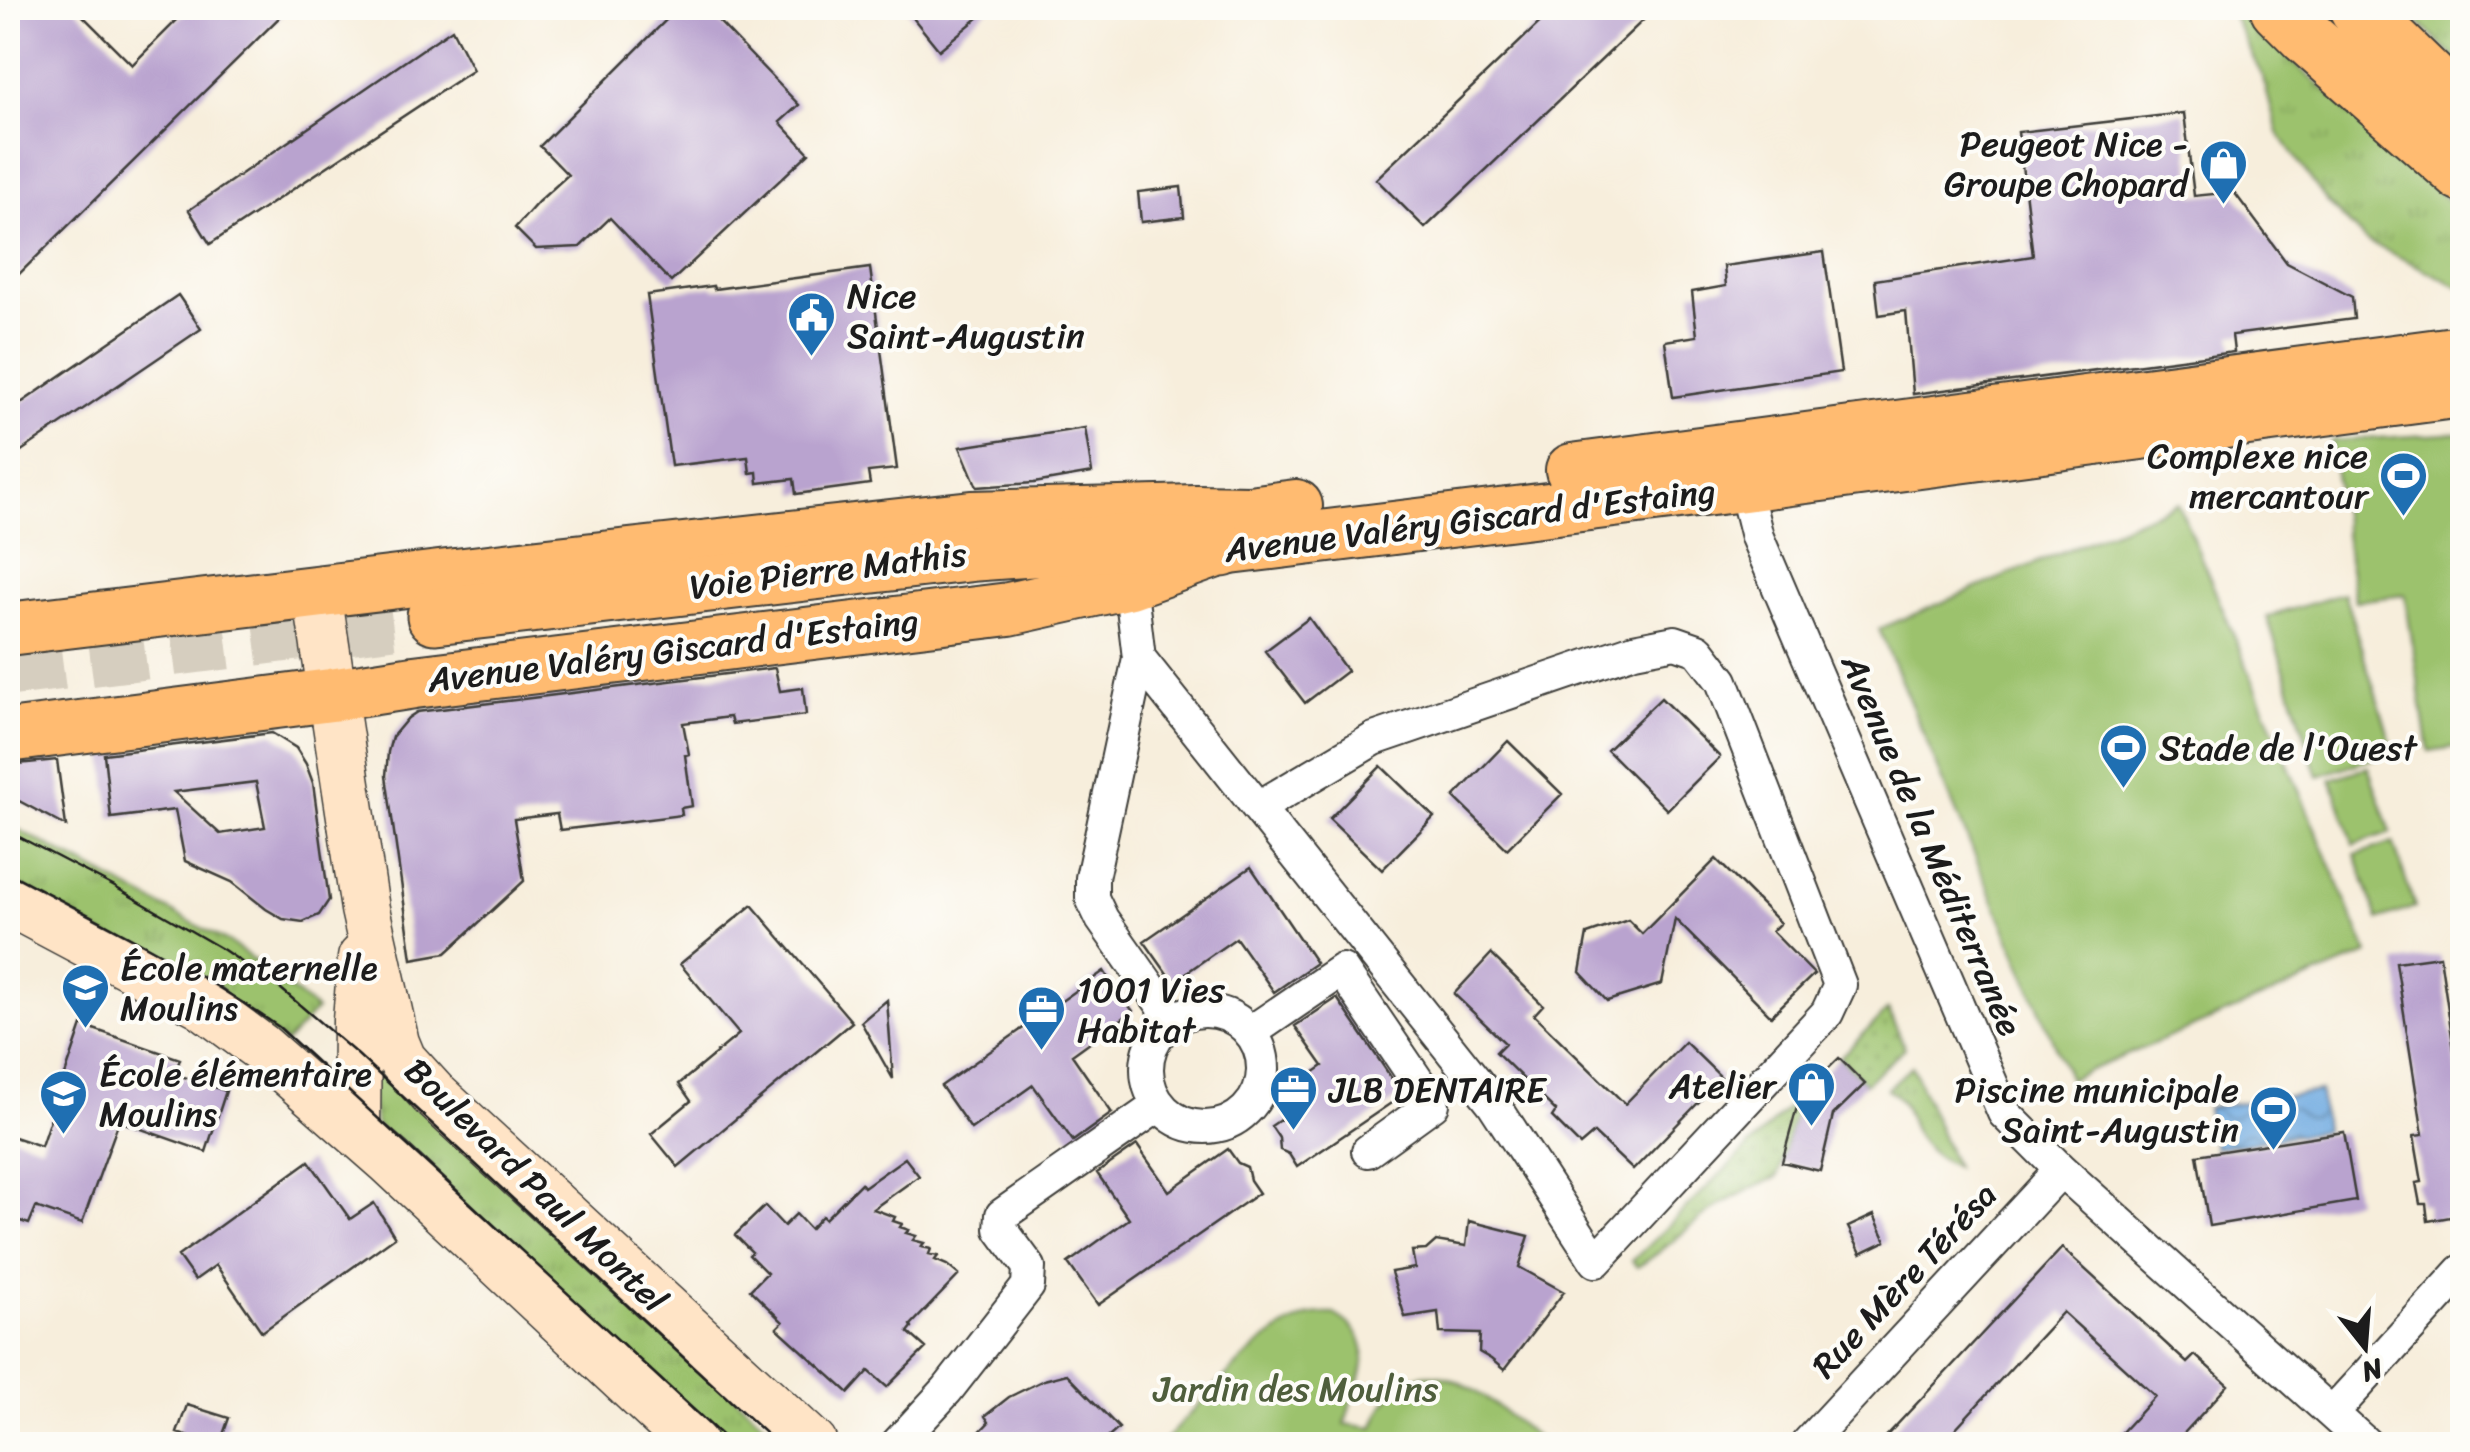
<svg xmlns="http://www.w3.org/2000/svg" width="2470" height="1452" font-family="Sriracha,sans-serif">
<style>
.grass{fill:url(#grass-tufts);stroke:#5c6f44;stroke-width:2.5}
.park{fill:#9cc26d;stroke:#5c6f44;stroke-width:2.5}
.garden{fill:url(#garden-dots);stroke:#5c6f44;stroke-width:2.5}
.water{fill:url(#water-waves);stroke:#46647e;stroke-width:2.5}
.building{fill:#b9a3cf;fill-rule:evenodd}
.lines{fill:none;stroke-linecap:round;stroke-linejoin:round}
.trunk-tunnel{stroke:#d6cebf;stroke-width:55;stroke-dasharray:55 28;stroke-linecap:butt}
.minor-casing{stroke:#3d3c39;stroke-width:36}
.secondary-casing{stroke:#3d3c39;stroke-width:51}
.primary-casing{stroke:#3d3c39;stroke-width:56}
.trunk-casing{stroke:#3d3c39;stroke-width:59}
.motorway-casing{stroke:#3d3c39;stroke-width:59}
.minor{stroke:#fff;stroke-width:32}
.secondary{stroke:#ffe4c6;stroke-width:48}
.primary{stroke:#ffbb71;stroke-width:52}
.trunk{stroke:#ffbb71;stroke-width:55}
.motorway{stroke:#ffbb71;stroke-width:55}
.tram{stroke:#1c1c1c;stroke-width:2.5}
.labels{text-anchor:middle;stroke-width:8;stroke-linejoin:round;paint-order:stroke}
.poi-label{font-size:35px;fill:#1c1c1c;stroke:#fdfcf7;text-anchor:start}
.street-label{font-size:35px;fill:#1c1c1c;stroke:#fdfcf7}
.park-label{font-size:35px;fill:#4f5e3c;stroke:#fdfcf7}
</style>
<defs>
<pattern id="grass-tufts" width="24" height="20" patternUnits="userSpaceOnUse" patternTransform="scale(2.5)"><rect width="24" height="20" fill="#9cc26d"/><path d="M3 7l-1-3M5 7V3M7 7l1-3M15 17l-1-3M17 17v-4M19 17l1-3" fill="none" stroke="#86a65e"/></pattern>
<pattern id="garden-dots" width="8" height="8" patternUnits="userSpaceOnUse" patternTransform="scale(2.5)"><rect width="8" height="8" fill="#9cc26d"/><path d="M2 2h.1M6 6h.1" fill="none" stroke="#86a65e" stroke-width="1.8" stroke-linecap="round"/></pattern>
<pattern id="water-waves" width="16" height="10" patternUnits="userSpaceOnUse" patternTransform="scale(2.5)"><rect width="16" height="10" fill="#71abe1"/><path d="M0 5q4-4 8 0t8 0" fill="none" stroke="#5c8ab6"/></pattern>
</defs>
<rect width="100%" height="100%" fill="#fdfcf7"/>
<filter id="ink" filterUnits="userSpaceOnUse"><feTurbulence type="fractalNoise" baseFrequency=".01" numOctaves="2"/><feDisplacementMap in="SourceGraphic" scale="20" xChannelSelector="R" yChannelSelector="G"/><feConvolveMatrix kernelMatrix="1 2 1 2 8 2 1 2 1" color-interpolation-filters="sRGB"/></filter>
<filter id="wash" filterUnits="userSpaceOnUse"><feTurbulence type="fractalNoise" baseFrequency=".0048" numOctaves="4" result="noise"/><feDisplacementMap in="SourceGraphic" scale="40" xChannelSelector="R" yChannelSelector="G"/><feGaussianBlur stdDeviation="2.25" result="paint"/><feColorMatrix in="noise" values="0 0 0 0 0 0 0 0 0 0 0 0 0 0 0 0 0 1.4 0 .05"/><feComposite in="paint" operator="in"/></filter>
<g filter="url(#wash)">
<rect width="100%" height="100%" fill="#f7eedc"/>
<path class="grass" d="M2229 8H2246L2289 58 2462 213V288L2365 240 2327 202 2278 133 2263 78Z
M2403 8H2462V65Z
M8 824 230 943 268 970 316 1010 286 1043 8 878Z
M366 1054 786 1444H721L383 1134 375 1122Z
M1912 1066 1955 1167C1940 1159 1927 1151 1917 1136 1905 1116 1910 1103 1887 1089Z"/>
<path class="park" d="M2462 433V746L2429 751 2405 595 2355 601 2331 441Z
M2178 503 2368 954 2069 1079 1879 629Z
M2344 593 2394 752 2318 776 2267 617Z
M2368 767 2391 832 2354 845 2331 779Z
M2393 842 2415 907 2378 920 2356 855Z
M1334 1314C1388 1344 1354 1381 1345 1424L1373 1428C1416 1319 1490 1404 1545 1444H1161C1199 1406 1260 1330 1310 1316 1318 1313 1326 1314 1334 1314Z"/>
<path class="garden" d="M1888 1010 1905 1048 1865 1084 1839 1058Z
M1800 1096 1778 1177C1756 1186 1734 1196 1714 1209 1687 1227 1665 1251 1637 1267L1632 1261Z"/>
<path class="water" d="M2320 1091 2324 1131 2214 1148 2207 1108Z"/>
<g id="blocks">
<path class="building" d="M8 8H75L132 65 189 8H289L8 285Z
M678 8H706L799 105 780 122 809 153 671 282 610 218 580 247 536 249 515 228 538 202 568 175 540 146Z
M905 8H990L939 50Z
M1555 8H1656L1425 228 1376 179Z
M452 29 473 70 210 244 189 210Z
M2184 113 2194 196 2234 192 2287 263 2352 297 2354 319 2232 335 2234 352 1913 394 1906 311 1879 315 1875 280 2033 256 2018 132Z
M1181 187 1184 217 1141 222 1138 192Z
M1824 252 1841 372 1673 397 1665 341 1697 336 1692 292 1726 286 1724 266Z
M870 268 897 469 868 472 870 484 796 494 794 479 758 483 757 472 750 473 748 457 671 466 647 295 713 286 714 289Z
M178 295 201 329 8 460V412Z
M1085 428 1092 473 1034 483 977 487 960 447Z
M1309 618 1347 671 1305 703 1265 651Z
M775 668 780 691 803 688 806 715 732 724 730 717 683 723 689 754 685 755 692 806 681 808 682 815 560 830 557 814 514 819 524 881 446 953 412 959 386 776 388 752 392 737 408 718 417 712Z
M1661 698 1720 757 1667 810 1607 750Z
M272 733 296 748 306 764 313 783 329 900 319 915 303 922 283 919 266 909 232 882 185 861 175 810 111 818 104 754ZM256 782 265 827 220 834 174 792Z
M1508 741 1562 794 1507 849 1454 797Z
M57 760 66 826 8 795V765Z
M1381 766 1434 817 1382 870 1329 819Z
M1716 859 1780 923 1772 931 1814 974 1771 1016 1675 919 1662 984 1607 1001 1580 972 1587 934 1628 920 1642 934Z
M1251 867 1316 963 1274 992 1236 938 1173 982 1144 941Z
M752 905 852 1022 678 1167 651 1134 691 1101 679 1084 739 1034 680 964Z
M1491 954 1543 1005 1534 1015 1625 1104 1685 1042 1722 1078 1633 1170 1594 1133 1580 1145 1552 1117 1556 1111 1496 1052 1505 1043 1454 994Z
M2440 956 2462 1104V1215L2428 1221 2426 1204H2420L2416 1183 2422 1182 2414 1136 2423 1135 2396 962Z
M1104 971 1114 987 1122 988V997L1133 1011 1072 1055 1112 1113 1073 1141 1033 1085 971 1129 941 1086Z
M1337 998 1403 1095 1297 1167 1289 1154 1280 1150 1279 1138 1271 1126 1315 1096 1303 1080 1323 1066 1295 1026Z
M887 1000 893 1079 861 1022Z
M82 1025 180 1059 175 1074 226 1091 206 1152 119 1121 82 1223 36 1207 29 1224 8 1217V1135L41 1146Z
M1839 1058 1865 1084 1833 1115 1820 1171 1782 1162 1800 1096Z
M2344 1132 2356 1201 2209 1226 2197 1155Z
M1137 1145 1169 1191 1228 1149 1238 1163 1247 1167 1250 1180 1259 1193 1098 1305 1068 1263 1129 1219 1097 1173Z
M905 1158 919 1176 873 1209 895 1217 893 1221 902 1224 900 1227 909 1230 906 1233 916 1236 913 1240 924 1243 921 1247 931 1249 929 1254 938 1256 935 1260 947 1265 959 1275 911 1325 912 1327 908 1332 926 1348 887 1387 869 1371 849 1393 777 1328 783 1322 750 1290 767 1273 749 1255 752 1252 735 1235 765 1206 784 1226 796 1214 810 1229 822 1216 825 1219 861 1183 864 1187Z
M309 1161 350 1219 374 1203 395 1237 262 1332 216 1265 195 1280 178 1256Z
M1874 1215 1886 1241 1861 1253 1848 1227Z
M1469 1221 1529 1236 1519 1267 1564 1292 1504 1370 1491 1359 1479 1352 1480 1334 1440 1333 1438 1312 1405 1317 1391 1272 1415 1268 1412 1251 1426 1250 1436 1241 1466 1246Z
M2062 1248 2187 1363 2195 1355 2228 1385 2174 1444H2111L2155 1396 2063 1312 1941 1444H1879Z
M1067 1374 1119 1428 1101 1444H968L989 1422 985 1416 1009 1397 1044 1380Z
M187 1405 229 1418 220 1443 208 1439 207 1443 177 1433Z"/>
</g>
</g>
<g filter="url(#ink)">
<use href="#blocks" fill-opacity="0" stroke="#3d3c39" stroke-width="2.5"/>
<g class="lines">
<path class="trunk-tunnel" d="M8 669 435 616"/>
<defs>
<path id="minor" d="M1744 485 1757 537 2004 1113 2061 1170 2366 1444
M1130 582 1139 658 1493 1103 1596 1261 1827 1013 1840 985 1722 681 1698 650 1675 642 1634 650 1374 739 1259 807
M1139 658 1092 878V898L1102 919 1173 1020
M1147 1069a58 58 0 1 1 116 0a58 58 0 1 1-116 0Z
M1251 1032 1342 970 1433 1104 1368 1151
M2332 1413 2462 1271
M897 1444 947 1390 1028 1286 1029 1267 1001 1229 1002 1215 1159 1105
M1807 1444 2061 1170"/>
<path id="secondary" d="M317 593 365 909 395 1043 402 1060 433 1094 813 1444
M8 901 202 1004 260 1047 390 1161 693 1444
M356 1131 357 1020 362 958"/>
<path id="primary" d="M1572 470 2462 352
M8 629 539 565 972 517 1196 511 1249 512 1296 506
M8 736 331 695 414 682 1009 609 1130 582 1222 549 1744 485 2462 391"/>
<path id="trunk" d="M435 616 976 553 1131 542 1222 549"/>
<path id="motorway" d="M2278 8 2307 37 2462 174
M2357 8 2462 110"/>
</defs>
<use href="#minor" class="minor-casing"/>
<use href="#secondary" class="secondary-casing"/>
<use href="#primary" class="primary-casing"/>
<use href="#trunk" class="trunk-casing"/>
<use href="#motorway" class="motorway-casing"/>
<use href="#minor" class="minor"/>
<use href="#secondary" class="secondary"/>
<use href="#primary" class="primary"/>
<use href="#trunk" class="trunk"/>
<use href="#motorway" class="motorway"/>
<path class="tram" d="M8 831 113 886 224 950 280 988 357 1054 777 1444
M8 872C100 921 193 967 279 1027L731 1444"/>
</g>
</g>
<defs>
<symbol id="shop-pin" viewBox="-11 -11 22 30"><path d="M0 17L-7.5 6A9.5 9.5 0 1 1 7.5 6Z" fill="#1f6fb2" stroke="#fdfcf7"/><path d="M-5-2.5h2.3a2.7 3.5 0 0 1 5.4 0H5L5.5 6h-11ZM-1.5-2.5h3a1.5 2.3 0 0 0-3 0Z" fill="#fff"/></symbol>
<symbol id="civic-pin" viewBox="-11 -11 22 30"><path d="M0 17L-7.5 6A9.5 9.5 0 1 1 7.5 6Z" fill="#1f6fb2" stroke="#fdfcf7"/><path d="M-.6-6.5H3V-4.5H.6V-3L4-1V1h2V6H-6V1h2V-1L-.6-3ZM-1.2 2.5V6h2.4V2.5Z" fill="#fff"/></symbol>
<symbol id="stadium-pin" viewBox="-11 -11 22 30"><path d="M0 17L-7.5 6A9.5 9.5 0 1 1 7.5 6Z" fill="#1f6fb2" stroke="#fdfcf7"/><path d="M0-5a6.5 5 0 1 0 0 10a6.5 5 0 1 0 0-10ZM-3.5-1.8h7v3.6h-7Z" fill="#fff"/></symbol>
<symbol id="school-pin" viewBox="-11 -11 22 30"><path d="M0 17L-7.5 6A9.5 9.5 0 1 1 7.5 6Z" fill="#1f6fb2" stroke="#fdfcf7"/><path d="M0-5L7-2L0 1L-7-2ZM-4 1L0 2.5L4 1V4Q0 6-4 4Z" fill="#fff"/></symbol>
<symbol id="office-pin" viewBox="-11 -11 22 30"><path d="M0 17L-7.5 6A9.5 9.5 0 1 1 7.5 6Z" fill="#1f6fb2" stroke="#fdfcf7"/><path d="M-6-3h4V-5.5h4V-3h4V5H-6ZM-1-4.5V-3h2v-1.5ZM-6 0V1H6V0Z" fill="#fff"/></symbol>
</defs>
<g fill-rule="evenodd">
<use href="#shop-pin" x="2196" y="136" width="55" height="75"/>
<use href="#civic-pin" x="784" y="288" width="55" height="75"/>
<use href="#stadium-pin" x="2376" y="448" width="55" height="75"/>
<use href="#stadium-pin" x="2096" y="720" width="55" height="75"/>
<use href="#school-pin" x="58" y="960" width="55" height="75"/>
<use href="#office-pin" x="1014" y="982" width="55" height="75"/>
<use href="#shop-pin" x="1784" y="1058" width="55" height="75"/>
<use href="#office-pin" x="1266" y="1062" width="55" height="75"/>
<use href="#school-pin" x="36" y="1066" width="55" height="75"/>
<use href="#stadium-pin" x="2246" y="1082" width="55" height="75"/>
</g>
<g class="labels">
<g class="poi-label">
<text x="2188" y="156" text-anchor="end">Peugeot Nice -<tspan x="2188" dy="40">Groupe Chopard</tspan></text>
<text x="847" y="308">Nice<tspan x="847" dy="40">Saint-Augustin</tspan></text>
<text x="2368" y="468" text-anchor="end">Complexe nice<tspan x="2368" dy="40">mercantour</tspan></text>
<text x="2159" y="760">Stade de l'Ouest</text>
<text x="120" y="980">École maternelle<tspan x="120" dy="40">Moulins</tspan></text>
<text x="1077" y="1002">1001 Vies<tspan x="1077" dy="40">Habitat</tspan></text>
<text x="99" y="1086">École élémentaire<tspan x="99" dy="40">Moulins</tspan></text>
<text x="1776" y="1098" text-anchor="end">Atelier</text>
<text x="1329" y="1102">JLB DENTAIRE</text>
<text x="2239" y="1102" text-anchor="end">Piscine municipale<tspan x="2239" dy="40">Saint-Augustin</tspan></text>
</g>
<g class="street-label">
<text transform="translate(1470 520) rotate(-7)" y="12">Avenue Valéry Giscard d'Estaing</text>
<text transform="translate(828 570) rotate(-7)" y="12">Voie Pierre Mathis</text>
<text transform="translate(673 650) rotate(-7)" y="12">Avenue Valéry Giscard d'Estaing</text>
<text transform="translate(1932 845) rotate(67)" y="12">Avenue de la Méditerranée</text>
<text transform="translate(536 1185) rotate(44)" y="12">Boulevard Paul Montel</text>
<text transform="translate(1904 1280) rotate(-47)" y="12">Rue Mère Térésa</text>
</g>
<g class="park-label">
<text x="1296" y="1401">Jardin des Moulins</text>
</g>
</g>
<rect width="2470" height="1452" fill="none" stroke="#fdfcf7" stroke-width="40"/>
<g transform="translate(2365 1347) rotate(163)" stroke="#fdfcf7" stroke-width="8" paint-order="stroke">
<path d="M0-8L18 38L0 25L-18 38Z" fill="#1c1c1c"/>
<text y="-15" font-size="28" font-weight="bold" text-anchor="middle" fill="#1c1c1c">N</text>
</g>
</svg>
